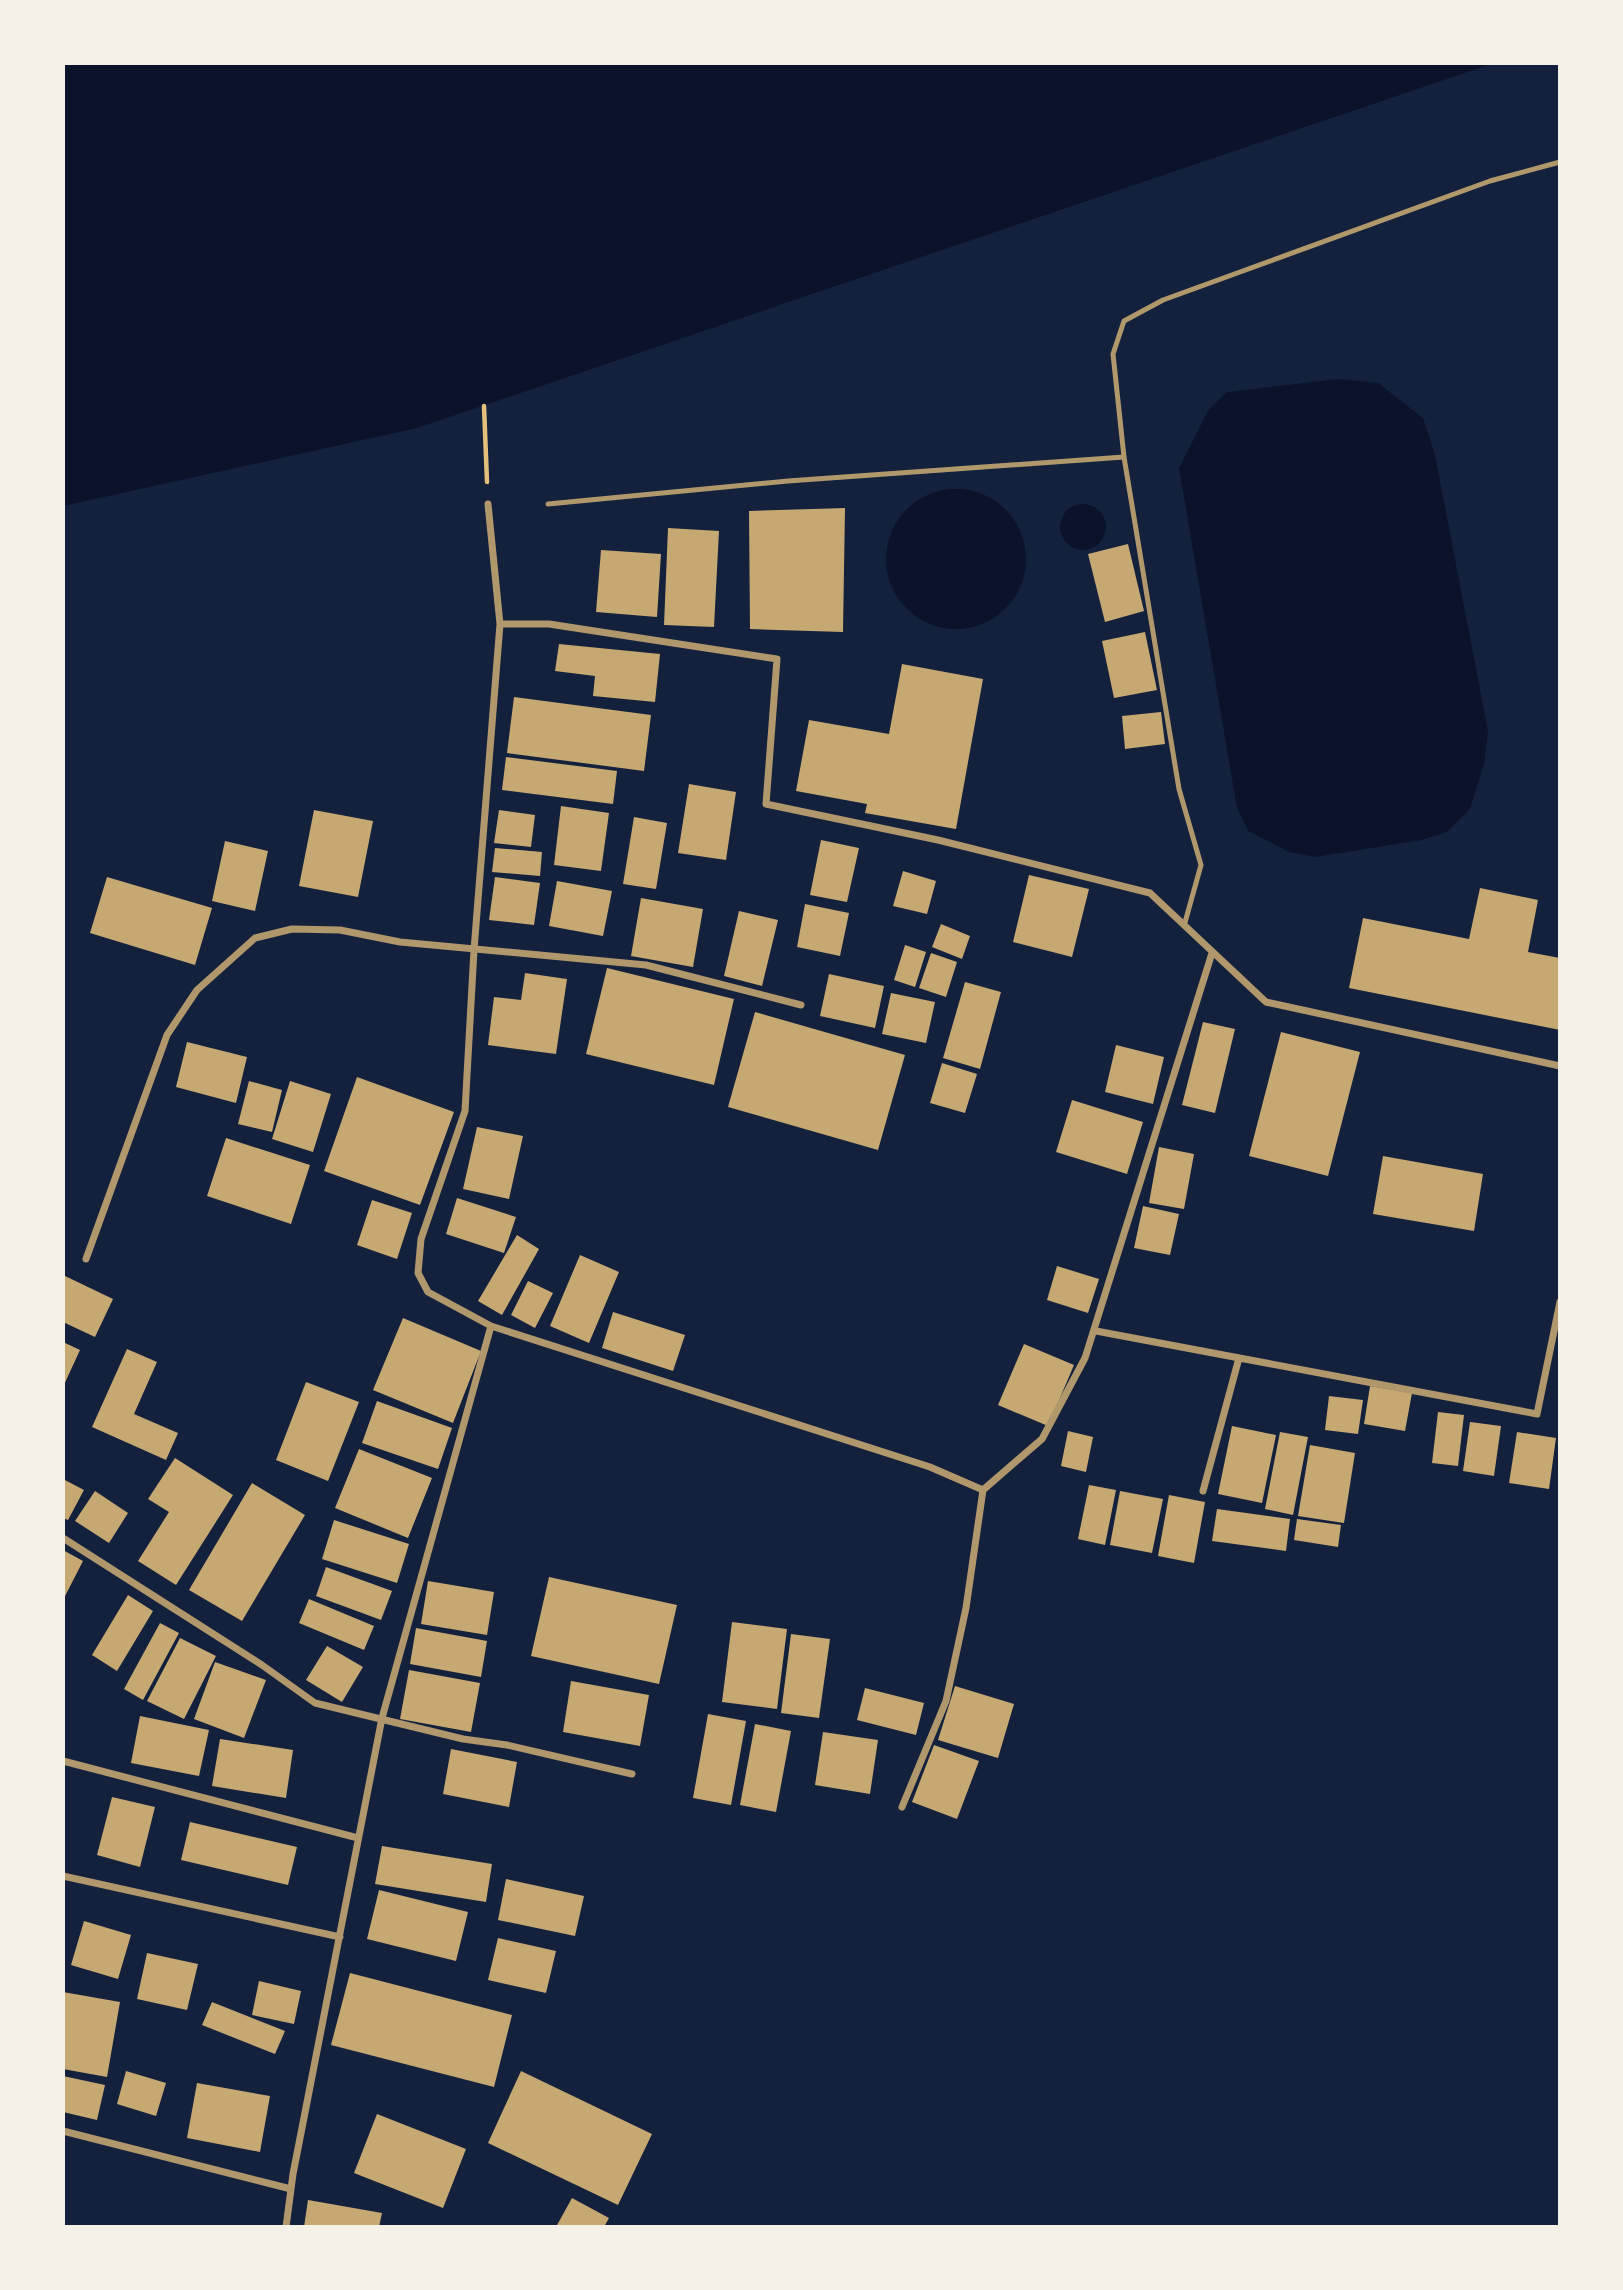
<svg xmlns="http://www.w3.org/2000/svg" width="1623" height="2290" font-family="Cabin,sans-serif">
<style>
.water{fill:#0b132b}
.building{fill:#c6a872}
.lines{fill:none;stroke-linecap:round;stroke-linejoin:round}
.path{stroke:#e5c07b;stroke-width:4.5}
.service{stroke:#b1986c;stroke-width:5}
.minor{stroke:#b1986c;stroke-width:7}
</style>
<rect width="100%" height="100%" fill="#14213d"/>
<path class="water" d="M63 63H1494L417 428 63 506Z
M1338 379 1378 383 1423 418 1435 455 1488 731 1484 764 1470 809 1447 832 1422 840 1315 857 1289 852 1248 831 1237 808 1179 468 1209 409 1227 392Z
M886 559a70 70 0 1 1 140 0a70 70 0 1 1-140 0Z
M1060 527a23 23 0 1 1 46 0a23 23 0 1 1-46 0Z"/>
<path class="building" d="M845 508 843 632 750 629 749 511Z
M668 528 719 531 714 627 664 625Z
M1128 544 1144 611 1105 622 1088 554Z
M601 550 661 554 657 617 596 612Z
M1145 632 1157 690 1114 698 1102 641Z
M559 644 660 654 655 702 593 696 595 676 555 671Z
M902 664 983 679 956 829 865 813 867 804 796 791 809 720 889 734Z
M514 697 651 715 644 771 507 753Z
M1161 712 1165 744 1125 749 1122 716Z
M506 757 617 771 613 804 502 790Z
M689 784 736 792 726 860 678 853Z
M561 806 609 813 601 871 554 865Z
M314 810 373 821 358 897 299 886Z
M499 810 535 815 531 847 494 843Z
M634 817 667 823 656 889 623 884Z
M821 840 859 848 847 902 810 895Z
M225 841 268 851 255 911 212 901Z
M495 848 542 852 540 876 492 872Z
M903 871 936 881 927 914 893 906Z
M1029 875 1089 889 1072 957 1013 942Z
M107 877 212 908 195 965 90 933Z
M495 877 540 883 534 925 489 920Z
M557 881 612 891 603 936 549 926Z
M1480 888 1538 900 1528 952 1560 958V1030L1349 988 1363 918 1469 939Z
M641 898 703 909 693 967 631 956Z
M805 904 849 913 840 956 797 947Z
M739 911 778 920 762 986 724 976Z
M941 924 970 936 962 959 932 947Z
M905 945 926 952 915 987 894 980Z
M931 953 957 962 946 997 919 988Z
M607 968 734 999 714 1085 586 1054Z
M525 973 567 979 556 1054 488 1045 494 997 521 1000Z
M829 974 884 986 875 1028 820 1016Z
M965 982 1001 992 980 1069 943 1058Z
M891 993 935 1002 926 1043 882 1034Z
M755 1012 905 1055 878 1150 728 1107Z
M1203 1022 1235 1029 1215 1113 1182 1105Z
M1281 1032 1360 1052 1328 1176 1249 1156Z
M187 1042 247 1057 236 1103 176 1087Z
M1116 1045 1164 1057 1153 1104 1105 1092Z
M942 1063 977 1074 965 1113 930 1103Z
M357 1077 454 1112 420 1205 324 1171Z
M249 1081 282 1090 272 1132 238 1124Z
M290 1081 331 1094 313 1152 272 1139Z
M1072 1100 1143 1122 1127 1174 1056 1152Z
M477 1127 523 1136 509 1199 463 1189Z
M226 1138 310 1165 291 1224 207 1196Z
M1159 1147 1194 1154 1184 1209 1149 1203Z
M1383 1156 1483 1174 1474 1231 1373 1214Z
M457 1198 516 1217 504 1253 446 1234Z
M372 1200 412 1213 397 1259 357 1245Z
M1143 1206 1179 1214 1170 1255 1134 1248Z
M517 1235 539 1249 502 1315 478 1301Z
M580 1255 619 1272 589 1343 550 1326Z
M1057 1266 1099 1279 1088 1313 1047 1300Z
M63 1275 113 1299 95 1337 63 1322Z
M528 1281 553 1293 535 1328 511 1315Z
M613 1312 685 1335 673 1371 602 1348Z
M403 1318 481 1351 453 1423 373 1390Z
M63 1342 80 1350 63 1387Z
M1024 1344 1074 1365 1048 1426 998 1405Z
M127 1349 157 1362 134 1414 178 1433 166 1460 92 1427Z
M306 1382 359 1402 328 1481 276 1460Z
M1370 1386 1412 1393 1405 1431 1364 1424Z
M1329 1396 1363 1400 1358 1434 1325 1430Z
M377 1401 452 1428 438 1469 362 1443Z
M1438 1412 1464 1415 1458 1466 1432 1463Z
M1470 1422 1501 1426 1494 1476 1463 1471Z
M1232 1426 1276 1435 1262 1503 1218 1494Z
M1068 1431 1093 1437 1086 1472 1061 1466Z
M1280 1432 1308 1437 1293 1515 1265 1509Z
M1517 1432 1556 1438 1549 1489 1509 1483Z
M1310 1445 1355 1453 1344 1523 1298 1516Z
M359 1449 432 1478 408 1538 335 1508Z
M175 1458 233 1495 176 1585 138 1561 169 1512 148 1499Z
M63 1479 84 1490 68 1520 63 1518Z
M252 1483 305 1515 242 1621 189 1590Z
M1089 1485 1116 1490 1105 1545 1078 1539Z
M95 1491 128 1513 109 1543 75 1521Z
M1120 1491 1163 1499 1152 1553 1110 1545Z
M1169 1495 1205 1502 1194 1563 1158 1556Z
M1217 1509 1290 1519 1286 1551 1212 1541Z
M1297 1519 1341 1525 1338 1547 1294 1540Z
M334 1520 409 1544 397 1583 322 1559Z
M63 1550 83 1561 63 1600Z
M326 1567 392 1591 381 1620 316 1596Z
M549 1577 677 1605 659 1684 531 1656Z
M428 1581 494 1592 487 1635 421 1624Z
M128 1595 153 1611 117 1671 92 1655Z
M309 1599 374 1626 364 1650 299 1623Z
M732 1622 787 1629 777 1709 722 1702Z
M160 1623 179 1633 143 1700 124 1689Z
M416 1628 487 1641 481 1677 410 1664Z
M791 1634 830 1639 819 1718 781 1713Z
M180 1638 216 1656 184 1719 147 1701Z
M327 1646 363 1667 342 1702 306 1680Z
M215 1662 266 1680 244 1738 194 1719Z
M409 1670 480 1683 471 1732 400 1719Z
M571 1681 649 1695 640 1746 563 1732Z
M955 1686 1014 1704 998 1758 938 1740Z
M865 1688 924 1703 916 1735 857 1720Z
M708 1714 746 1721 731 1805 693 1798Z
M140 1716 209 1730 199 1776 131 1763Z
M755 1724 791 1731 776 1812 740 1805Z
M823 1732 878 1740 870 1794 815 1785Z
M220 1739 293 1750 286 1798 212 1786Z
M934 1745 979 1761 957 1819 912 1802Z
M451 1749 517 1762 509 1807 443 1794Z
M112 1797 155 1807 140 1867 97 1855Z
M190 1822 297 1847 288 1885 181 1860Z
M382 1846 492 1864 486 1902 375 1884Z
M506 1879 584 1896 575 1936 498 1920Z
M379 1890 468 1912 456 1961 367 1939Z
M84 1921 131 1935 118 1979 71 1965Z
M498 1938 556 1951 546 1993 488 1980Z
M147 1953 198 1964 187 2010 137 1999Z
M350 1973 512 2015 494 2087 331 2045Z
M259 1981 301 1991 294 2024 252 2015Z
M63 1992 120 2002 107 2077 63 2069Z
M212 2002 285 2031 275 2054 202 2025Z
M126 2071 166 2083 156 2116 117 2104Z
M521 2071 652 2134 618 2205 488 2143Z
M63 2076 105 2085 97 2120 63 2112Z
M197 2083 270 2096 260 2152 187 2138Z
M377 2114 466 2149 443 2208 354 2173Z
M572 2198 609 2218 604 2227H556Z
M308 2200 382 2213 379 2227H304Z"/>
<g class="lines">
<path class="path" d="M484 406 487 482"/>
<path class="service" d="M548 504 788 481 1124 457
M1184 926 1201 865 1179 789 1124 457 1113 354 1124 321 1163 300 1490 181 1560 162"/>
<path class="minor" d="M500 624H549L777 659 766 804 938 840 1150 893 1266 1002 1560 1066
M86 1259 167 1035 197 990 255 938 292 929 340 930 400 942 646 965 801 1005
M491 1326 930 1467 983 1490 1042 1439 1085 1358 1212 953
M1096 1331 1537 1414 1560 1302
M1203 1491 1239 1358
M63 1538 262 1665 315 1703 463 1739 507 1745 632 1774
M63 1761 358 1838
M902 1807 946 1701 966 1608 983 1490
M63 1876 340 1937
M63 2131 291 2189
M286 2227 293 2174 382 1718 491 1326 428 1292 418 1273 421 1239 465 1111 474 950 500 624 488 504"/>
</g>
<rect width="1623" height="2290" fill="none" stroke="#f6f1e7" stroke-width="130"/>
</svg>
